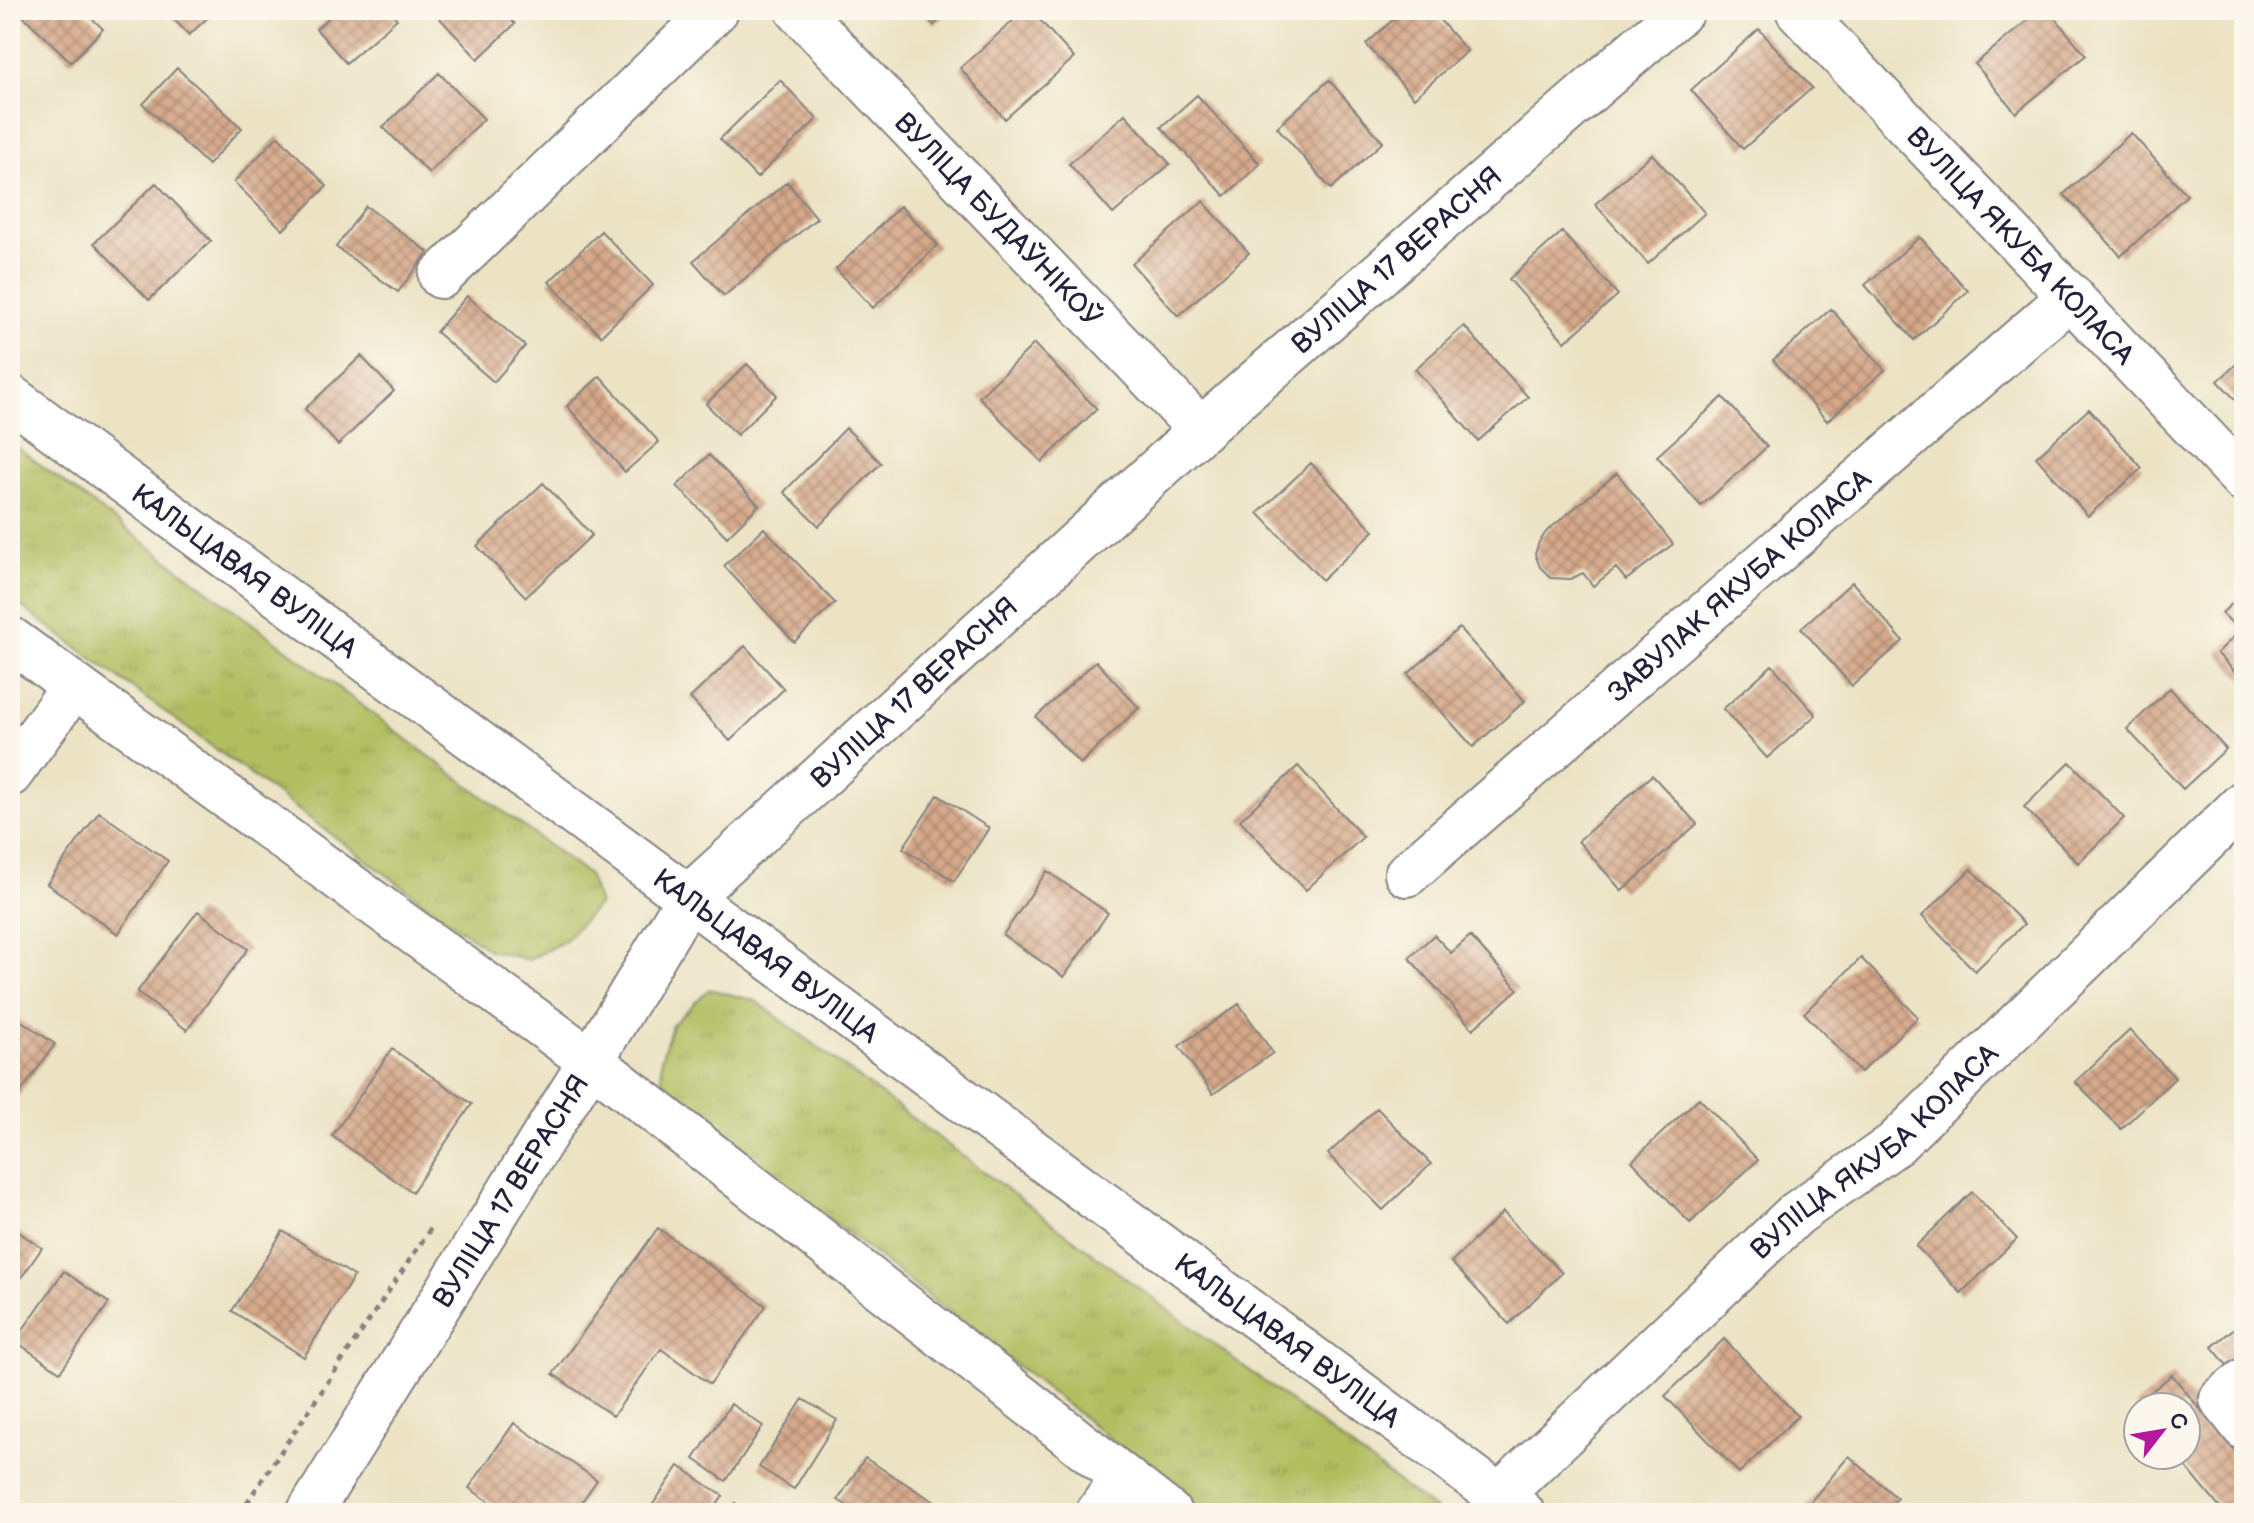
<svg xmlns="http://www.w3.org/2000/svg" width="2254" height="1523" font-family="'Balsamiq Sans',sans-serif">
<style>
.grass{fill:url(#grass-tufts);stroke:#6a704e;stroke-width:2}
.building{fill:url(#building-cross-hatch)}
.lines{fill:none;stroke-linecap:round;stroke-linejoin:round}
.minor-casing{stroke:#878280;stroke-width:48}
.path{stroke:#878280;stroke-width:5;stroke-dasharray:6 6;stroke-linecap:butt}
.minor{stroke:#fff;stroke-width:44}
.labels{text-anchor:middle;stroke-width:6;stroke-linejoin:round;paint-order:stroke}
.street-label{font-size:28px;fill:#22223b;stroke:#fbf7ec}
</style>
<defs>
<pattern id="grass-tufts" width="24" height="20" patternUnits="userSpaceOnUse" patternTransform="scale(2)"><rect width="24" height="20" fill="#b1be60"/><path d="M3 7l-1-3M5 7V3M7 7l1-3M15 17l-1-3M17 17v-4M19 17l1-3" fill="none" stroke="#98a354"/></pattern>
<pattern id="building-cross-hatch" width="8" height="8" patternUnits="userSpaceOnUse" patternTransform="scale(2)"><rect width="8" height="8" fill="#d6a98a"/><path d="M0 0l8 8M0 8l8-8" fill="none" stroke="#ad8972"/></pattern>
</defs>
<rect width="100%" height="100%" fill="#fbf7ec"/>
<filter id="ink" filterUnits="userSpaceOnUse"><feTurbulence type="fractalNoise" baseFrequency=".0125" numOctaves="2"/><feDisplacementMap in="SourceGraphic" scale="16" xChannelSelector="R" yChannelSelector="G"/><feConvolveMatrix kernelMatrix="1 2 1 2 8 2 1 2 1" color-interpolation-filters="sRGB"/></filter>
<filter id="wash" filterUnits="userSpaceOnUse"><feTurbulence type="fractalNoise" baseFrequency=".006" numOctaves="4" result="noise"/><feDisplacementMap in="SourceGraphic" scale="32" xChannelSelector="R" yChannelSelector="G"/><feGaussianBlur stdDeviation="1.8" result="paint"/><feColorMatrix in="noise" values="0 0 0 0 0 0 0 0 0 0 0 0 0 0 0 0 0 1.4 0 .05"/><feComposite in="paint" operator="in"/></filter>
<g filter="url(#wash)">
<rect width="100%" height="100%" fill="#ece3c4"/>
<path class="grass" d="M10 442 588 875 599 904 564 941 529 960 489 950 10 598Z
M709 989 756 1001 1439 1513H1205L662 1088 661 1059 672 1025Z"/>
<g id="blocks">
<path class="building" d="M25 10H83L103 29 71 62 21 14Z
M165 10H216L189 35Z
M337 10H389L397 19 346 63 316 29Z
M432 10H502L515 24 478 59Z
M920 10H951L934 25Z
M1025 10H1031L1074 58 1005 119 960 68Z
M1404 10H1431L1467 51 1414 98 1366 44Z
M2040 10H2048L2086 55 2016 113 1975 64Z
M1759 29 1812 88 1743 149 1691 90Z
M177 68 242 128 208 165 143 104Z
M439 73 484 119 429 173 383 127Z
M780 80 817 119 757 178 720 139Z
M1329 80 1383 142 1331 189 1277 127Z
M1197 95 1260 164 1225 196 1161 127Z
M1125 114 1170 164 1113 214 1069 164Z
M2131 133 2187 195 2121 256 2064 194Z
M278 136 327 186 283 230 234 182Z
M1652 154 1705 213 1648 264 1595 204Z
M787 182 817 218 724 296 693 261Z
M156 183 211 241 149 300 94 243Z
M1203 201 1249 253 1178 316 1132 264Z
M366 206 428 252 398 292 336 247Z
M900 206 938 245 873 308 836 269Z
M601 231 653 285 601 336 549 282Z
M1562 232 1618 295 1565 342 1509 279Z
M1920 237 1968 291 1914 340 1865 285Z
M467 296 525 346 494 382 436 332Z
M1831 309 1885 370 1827 421 1773 360Z
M1464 326 1528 397 1478 441 1415 369Z
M1034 344 1097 409 1042 462 979 397Z
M361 356 394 391 338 445 305 409Z
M2244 357V409L2218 381Z
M747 364 777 395 737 435 706 404Z
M600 376 659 442 625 472 567 406Z
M1723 397 1767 447 1701 506 1657 456Z
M2089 409 2142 468 2088 516 2036 457Z
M846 428 881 463 819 526 784 492Z
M709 455 759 505 727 537 677 486Z
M1311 463 1374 531 1322 580 1258 513Z
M1617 473 1673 544 1626 580 1616 568 1593 586 1583 573 1570 579 1551 578 1540 567 1535 554 1539 542 1547 531Z
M543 483 592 535 526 597 477 546Z
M764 528 835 603 794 642 724 566Z
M1852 582 1903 641 1852 686 1801 628Z
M2244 592V681L2217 653 2240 631 2222 613Z
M1459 628 1525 701 1473 747 1408 674Z
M745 646 784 689 730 741 690 698Z
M1096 661 1139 708 1080 764 1036 717Z
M1772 665 1816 715 1767 758 1723 709Z
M2170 688 2226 749 2183 789 2127 729Z
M2070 762 2124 818 2078 863 2024 807Z
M1298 766 1363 837 1306 890 1240 820Z
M1652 775 1697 824 1622 891 1578 841Z
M938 795 989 828 954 881 903 848Z
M99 812 168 861 118 934 47 884Z
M1971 869 2024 924 1975 971 1922 916Z
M1047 871 1108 913 1064 977 1003 935Z
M198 911 248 949 187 1030 137 992Z
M1434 935 1451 953 1470 936 1518 989 1473 1029 1409 958Z
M1861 958 1918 1017 1861 1072 1804 1013Z
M1239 1004 1273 1053 1213 1094 1179 1046Z
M10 1013 55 1044 10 1107Z
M2130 1030 2175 1078 2121 1129 2075 1082Z
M392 1049 472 1104 412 1192 332 1136Z
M1699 1098 1758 1160 1690 1223 1632 1161Z
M1377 1108 1431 1164 1383 1210 1328 1154Z
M1972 1192 2017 1239 1961 1293 1916 1246Z
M1503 1212 1562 1273 1509 1324 1451 1262Z
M10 1226 42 1248 10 1294Z
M658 1228 766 1306 710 1384 661 1349 613 1416 553 1374Z
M283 1231 354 1276 304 1357 232 1311Z
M64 1271 109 1303 60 1372 15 1341Z
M2244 1320V1360L2231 1370 2212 1347Z
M1724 1339 1798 1416 1739 1473 1665 1396Z
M2172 1375 2244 1462V1513H2224L2176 1455H2186V1407H2136L2135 1405Z
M803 1399 837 1420 794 1489 759 1467Z
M731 1404 763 1426 726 1481 694 1459Z
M514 1423 597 1480 574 1513H506L469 1488Z
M1849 1456 1897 1498 1884 1513H1801Z
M865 1458 952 1513H848L851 1508 838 1500Z
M679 1466 723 1496 711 1513H647Z
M735 1503 749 1513H728Z"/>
</g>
</g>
<g filter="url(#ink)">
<use href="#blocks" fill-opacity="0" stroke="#878280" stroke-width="2"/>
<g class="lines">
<defs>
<g id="minor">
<path id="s1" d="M798 10 1201 430"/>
<path id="s2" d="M1798 10 2244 480"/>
<path d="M441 276 716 10"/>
<path id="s3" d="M10 397 1522 1513"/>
<path d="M10 639 591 1061 1169 1513"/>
<path d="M10 774 74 686"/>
<path id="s4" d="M1407 874 2071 296"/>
<path d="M2244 1381 2222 1399 2244 1427"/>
<path id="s5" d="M1499 1496 1796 1214 1895 1144 2244 803"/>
<path id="s6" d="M309 1513 591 1061 689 897 1201 430 1682 10"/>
<path d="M1098 1513 1123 1477"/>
</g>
</defs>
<use href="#minor" class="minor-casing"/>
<path class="path" d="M240 1513 431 1228"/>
<use href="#minor" class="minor"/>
</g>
</g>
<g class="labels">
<g class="street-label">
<text dy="10" stroke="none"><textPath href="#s1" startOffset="290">ВУЛІЦА БУДАЎНІКОЎ</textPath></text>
<text dy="10" stroke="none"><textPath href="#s2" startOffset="324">ВУЛІЦА ЯКУБА КОЛАСА</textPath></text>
<text dy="10" stroke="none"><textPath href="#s6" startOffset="1676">ВУЛІЦА 17 ВЕРАСНЯ</textPath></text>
<text dy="10" stroke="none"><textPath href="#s3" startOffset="292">КАЛЬЦАВАЯ ВУЛІЦА</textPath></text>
<text dy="10" stroke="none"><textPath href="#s4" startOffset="440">ЗАВУЛАК ЯКУБА КОЛАСА</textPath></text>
<text dy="10" stroke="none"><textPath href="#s6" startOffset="1028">ВУЛІЦА 17 ВЕРАСНЯ</textPath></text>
<text dy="10" stroke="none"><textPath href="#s3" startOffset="940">КАЛЬЦАВАЯ ВУЛІЦА</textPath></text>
<text dy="10" stroke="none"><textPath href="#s5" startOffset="510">ВУЛІЦА ЯКУБА КОЛАСА</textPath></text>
<text dy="10" stroke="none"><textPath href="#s6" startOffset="380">ВУЛІЦА 17 ВЕРАСНЯ</textPath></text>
<text dy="10" stroke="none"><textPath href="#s3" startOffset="1588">КАЛЬЦАВАЯ ВУЛІЦА</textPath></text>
</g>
</g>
<rect width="2254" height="1523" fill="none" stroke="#fbf7ec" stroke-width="40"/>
<g transform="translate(2162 1431) rotate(59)"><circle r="38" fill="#fbf7ec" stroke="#a4a2a5" stroke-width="2"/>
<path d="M0-6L14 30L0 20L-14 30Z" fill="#b5179e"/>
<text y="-12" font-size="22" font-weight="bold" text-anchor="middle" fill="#22223b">С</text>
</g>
</svg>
